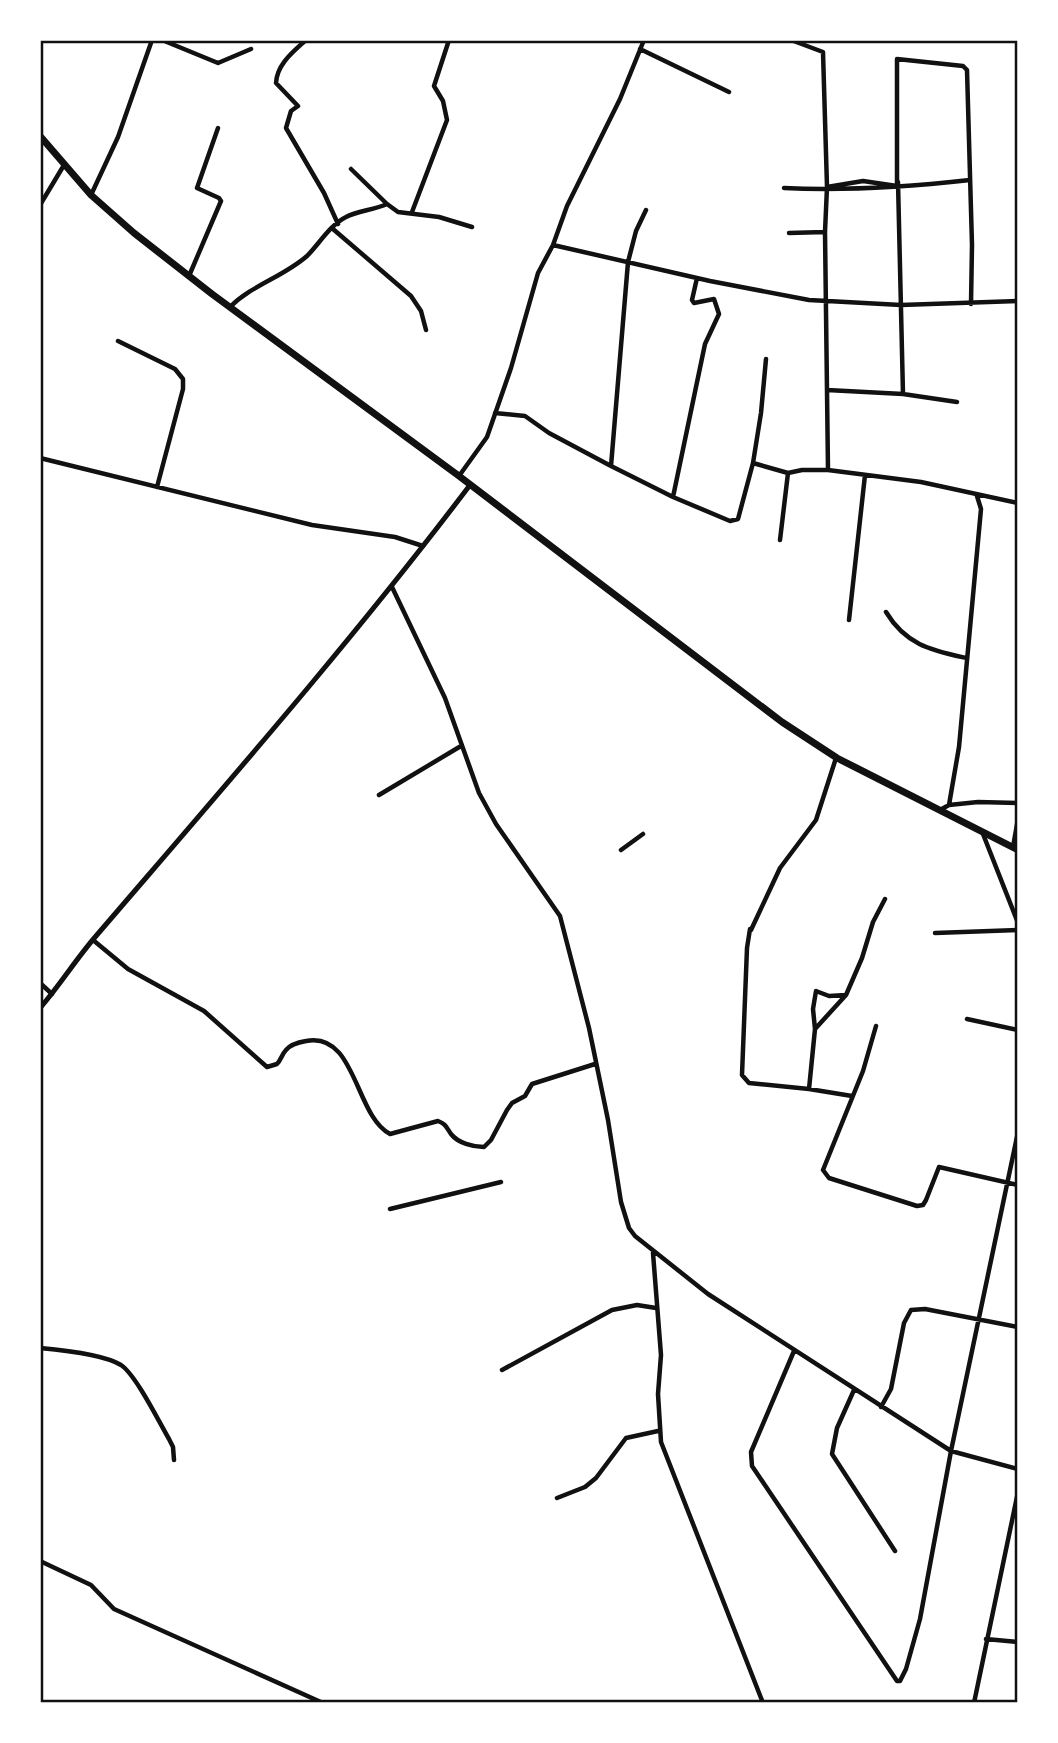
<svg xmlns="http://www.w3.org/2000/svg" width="1058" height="1743" font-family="'Exo 2',sans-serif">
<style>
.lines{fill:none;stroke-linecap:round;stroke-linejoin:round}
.minor{stroke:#111;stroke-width:4.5}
.tertiary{stroke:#111;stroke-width:5}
.primary{stroke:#111;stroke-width:7}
.neatline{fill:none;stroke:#111;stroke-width:2.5}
</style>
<rect width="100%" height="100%" fill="#fff"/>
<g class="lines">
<path class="minor" d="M162 40 218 63 251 49
M306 40C293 52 277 64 276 83L298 106 291 111 286 128 324 193 338 224
M791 40 823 52 827 187 863 181 897 186V59L963 66 967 70 972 245 971 304
M640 49 729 92
M351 169 387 204 398 212 439 217 472 227
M898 182 903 394
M827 187 825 232 828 470
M784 188C847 191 907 187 970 180
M91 195 118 137 152 40
M40 205 64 165
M412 212 447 120 443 101 434 86 449 40
M333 229 411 296 421 311 426 330
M789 233 825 232
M553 245 710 281 809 300 901 305 1018 301
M189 276 221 201 219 198 197 188 218 128
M230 307C252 285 283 277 307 256 319 244 330 225 346 217 357 211 374 210 387 204
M118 341 175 369 183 379V389L157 487
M827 390 903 394 957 402
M495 413 525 416 549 433 611 466 673 497 730 521 738 519 753 463 788 473 802 470H828L921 482 1018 503
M40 458 312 525 395 537 423 546
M753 463 761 413 766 359
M611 466 628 262 636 231 646 210
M459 476 487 437 511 368 538 273 553 245 567 206 620 99 644 40
M673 497 705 344 719 314 714 299 694 303 692 300 697 278
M780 540 788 473
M392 587 445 698 479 793 496 824 560 916 589 1028 608 1120 621 1202 629 1228 635 1236 708 1294 951 1451 1018 1469
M886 612C906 645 931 650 966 658
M849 620 865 475
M379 795 461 746
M949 805 978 802 1018 803
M940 810 949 805 959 747 981 509 977 496
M983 834 1018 923
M1013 847 1018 819
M621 850 643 834
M750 929 747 948 742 1075 749 1083 809 1089 852 1096
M751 930 780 868 816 820 836 758
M935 933 1018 930
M93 940 128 969 204 1011 267 1067 277 1064C281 1060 282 1054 286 1050 290 1045 300 1042 306 1041 356 1031 355 1116 390 1134L438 1121C446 1124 446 1127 451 1134 458 1143 473 1147 484 1147L491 1140 507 1110 512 1103 525 1096 532 1084 595 1064
M40 983 52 994
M967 1019 1018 1030
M876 1026 863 1071 823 1170 829 1178 917 1206 923 1205 926 1200 939 1167 1018 1185
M815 1029 813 1009 816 991 829 996 846 995
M809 1089 815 1029 846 995 862 958 873 922 885 899
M390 1209 501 1182
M653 1253 661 1355 658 1394 661 1442 763 1703
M40 1348C62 1350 103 1354 121 1365 136 1375 159 1422 169 1439L173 1447 174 1460
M794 1351 751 1452 752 1466 897 1681H900L906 1669 920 1619 951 1451 1018 1132
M502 1370 612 1310 637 1305 656 1308
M854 1390 837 1428 832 1454 895 1551
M881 1407 891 1389 904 1323 911 1310 925 1309 1018 1327
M557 1498 585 1487 596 1478 626 1438 658 1431
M40 1561 91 1585 114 1609 323 1703
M986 1639 1018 1642
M974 1703 1018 1492"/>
<path class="tertiary" d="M40 1008C60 985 76 959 96 936 223 788 352 641 470 485"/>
<path class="primary" d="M40 136 91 195 134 233 212 294 459 476 782 722 837 758 1018 850"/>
</g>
<rect width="1058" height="1743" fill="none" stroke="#ffffff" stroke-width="84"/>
<rect x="42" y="42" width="974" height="1659" class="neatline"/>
</svg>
